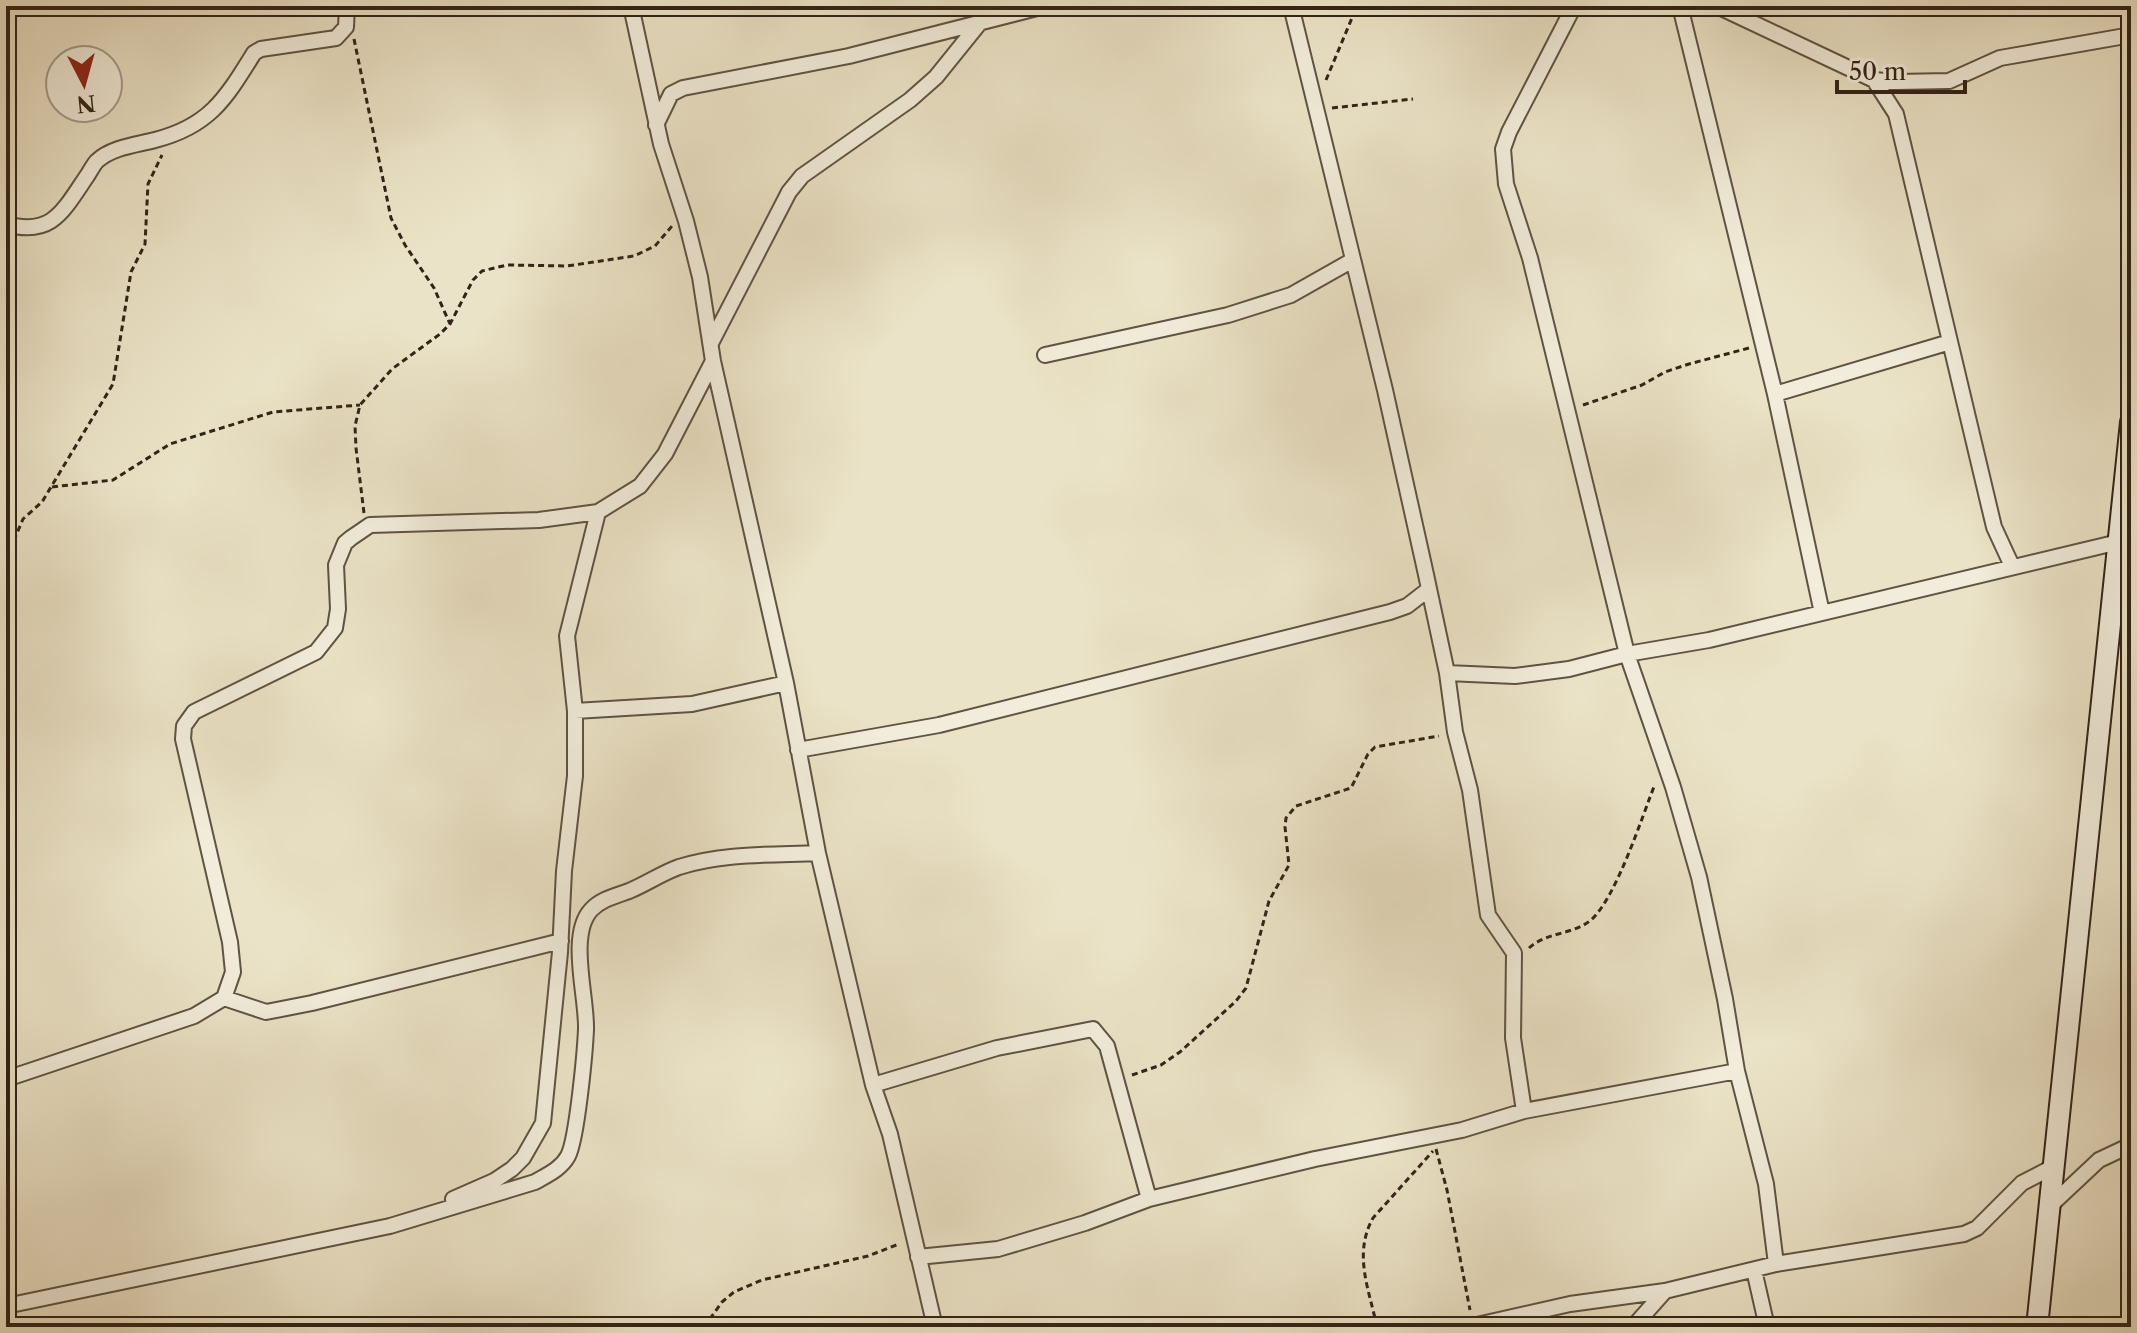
<svg xmlns="http://www.w3.org/2000/svg" width="2137" height="1333" font-family="'Libre Caslon Text',serif">
<style>
.lines{fill:none;stroke-linecap:round;stroke-linejoin:round}
.street-casing{stroke:#605342;stroke-width:18}
.secondary-casing{stroke:#322316;stroke-width:24}
.path{stroke:#322316;stroke-width:3;stroke-dasharray:6 4;stroke-linecap:butt}
.street{stroke:#f2eddb;stroke-width:14}
.secondary{stroke:#f2eddb;stroke-width:20}
</style>
<rect width="100%" height="100%" fill="#ebe3c7"/>
<filter id="stains"><feTurbulence type="fractalNoise" baseFrequency=".0025" numOctaves="4"/><feColorMatrix values="0 0 0 0 .2 0 0 0 0 .09 0 0 0 0 .02 0 0 0 .5 -.17"/></filter>
<radialGradient id="worn" r=".72"><stop offset=".6" stop-color="#630" stop-opacity="0"/><stop offset="1" stop-color="#630" stop-opacity=".3"/></radialGradient>
<g class="lines">
<defs>
<path id="street" d="M631 6 661 144 686 221 700 277 713 361 786 683 818 853 873 1085 890 1134 935 1327
M1291 6 1385 390 1425 570 1447 673 1455 732 1470 790 1488 915 1514 953 1513 1038 1524 1111
M1574 6 1509 132 1503 149 1506 184 1530 258 1627 654 1673 787 1699 877 1725 999 1737 1071 1766 1184 1776 1264
M1680 6 1775 394 1822 613
M1717 6 1874 80 1897 82 1949 81 2000 58 2131 35
M1874 80 1896 114 1994 527 2012 566
M656 125 671 94 683 88 849 56 1045 6
M6 224C52 237 63 211 87 176 90 172 93 165 97 161 112 147 136 145 155 140 210 126 226 98 254 53L261 49 336 38 346 27 347 6
M711 343 789 192 802 176 910 100 936 77 982 20
M1045 355 1228 315 1291 295 1353 260
M1775 394 1950 342
M1447 673 1515 676 1569 669 1627 654 1709 640 2131 539
M575 711 692 704 786 683
M798 750 939 725 1390 612 1407 606 1429 589
M224 998 266 1012 312 1003 561 941
M6 1079 194 1016 224 998 233 972 230 942 183 739 184 726 194 712 316 652 335 628 338 609 336 565 345 543 351 538 370 525 539 520 598 512 640 486 665 454 713 361
M873 1085 997 1048 1093 1029 1107 1046 1149 1199
M453 1199 494 1181 512 1169 523 1158 543 1123 560 952 564 871 575 776V711L567 636 598 512
M2050 1206 2099 1160 2131 1145
M918 1257 998 1249 1085 1223 1149 1199 1315 1159 1462 1130 1524 1111 1737 1071
M1754 1270 1767 1327
M6 1306 390 1226 535 1182C547 1175 561 1169 568 1156 577 1139 585 1052 586 1029 587 997 568 935 591 910 601 899 616 896 629 891 646 884 662 873 679 867 723 853 772 855 818 853
M1468 1327 1570 1304 1665 1291 1776 1264 1964 1234 1977 1228 2022 1183 2053 1167
M1633 1327 1665 1291"/>
<path id="secondary" d="M2037 1327 2131 422"/>
</defs>
<use href="#street" class="street-casing"/>
<use href="#secondary" class="secondary-casing"/>
<path class="path" d="M354 39 391 218 405 245 434 288 450 324
M1326 80 1357 6
M1332 108 1413 99
M1583 405 1642 385 1665 372 1689 364 1749 348
M52 487 113 480 170 444 273 412 360 405
M364 513 356 448 355 426 360 405 392 369 440 334 450 324 473 280 482 271 507 265 567 266 634 256 655 246 672 226
M6 559 23 519 42 502 113 384 131 272 145 244 148 184 162 155
M1529 948C1546 932 1573 935 1591 920 1616 898 1642 817 1655 784
M1132 1075 1161 1065 1180 1052 1236 1001 1246 988 1269 901 1289 865 1285 827 1286 818 1296 806 1351 788 1368 754 1375 747 1439 736
M1436 1149 1447 1190 1470 1310
M704 1327 722 1302 734 1292 762 1280 868 1256 899 1244
M1377 1327C1369 1289 1353 1254 1373 1218L1433 1151
M2122 1327 2131 1242"/>
<use href="#street" class="street"/>
<use href="#secondary" class="secondary"/>
</g>
<rect width="2137" height="1333" fill="none" stroke="#ebe3c7" stroke-width="32"/>
<rect x="8" y="8" width="2121" height="1317" fill="none" stroke="#322316" stroke-width="4"/>
<rect x="16" y="16" width="2105" height="1301" fill="none" stroke="#322316" stroke-width="2"/>
<g transform="translate(84 84) rotate(174)"><circle r="38" fill="#f2eddb" stroke="#a59c8c" stroke-width="2"/>
<path d="M0-6L14 30L0 20L-14 30Z" fill="#8f2418"/>
<text y="-12" font-size="22" font-weight="bold" text-anchor="middle" fill="#322316">N</text>
</g>
<path d="M1837 80v12h128v-12" fill="none" stroke="#322316" stroke-width="4"/>
<text x="1849" y="80" font-size="24" fill="#322316" stroke="#f2eddb" stroke-width="6" paint-order="stroke">50 m</text>
<rect width="100%" height="100%" filter="url(#stains)"/>
<rect width="100%" height="100%" fill="url(#worn)"/>
</svg>
